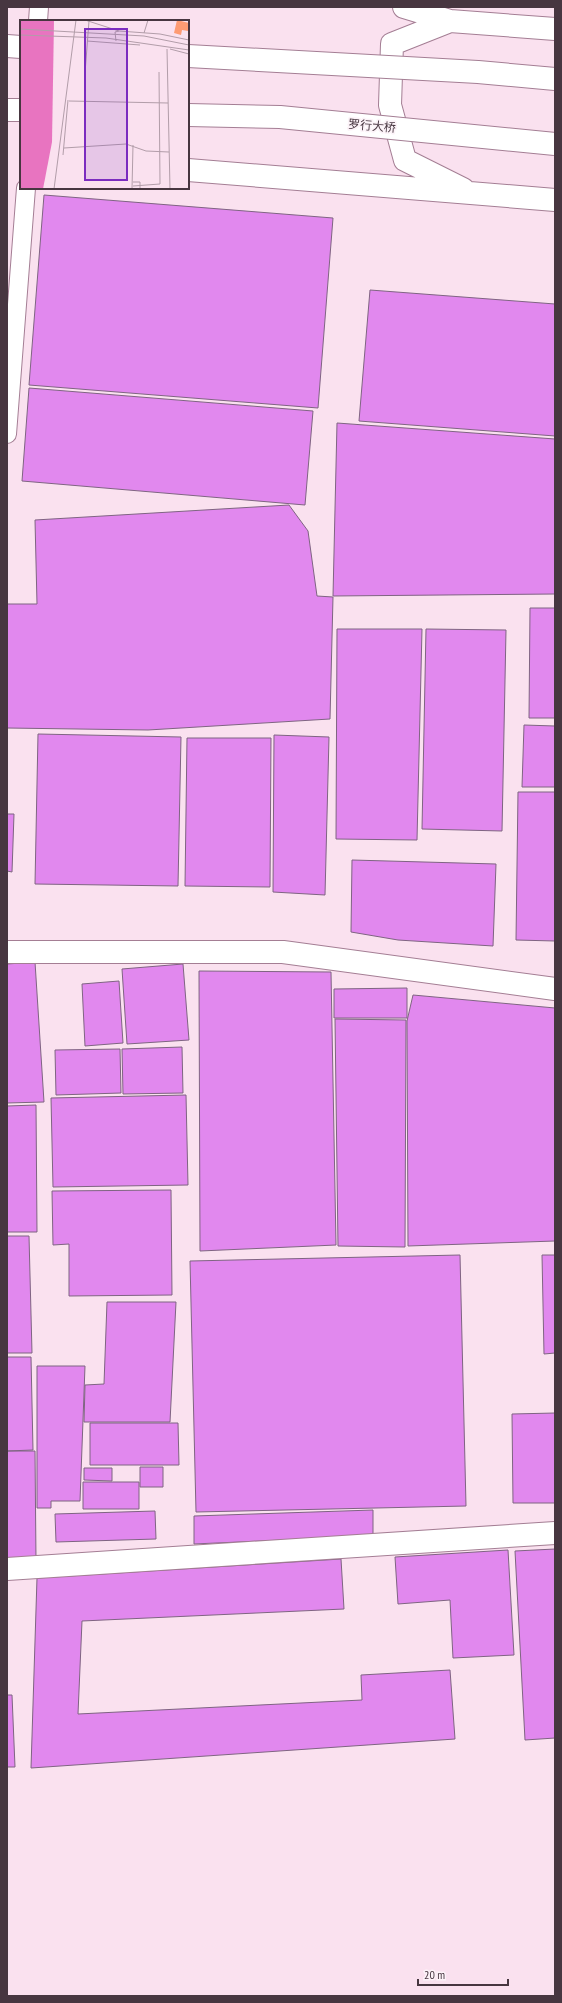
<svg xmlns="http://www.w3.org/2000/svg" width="562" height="2003" font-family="'PT Sans Narrow','Noto Sans SC',sans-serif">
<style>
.building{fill:#e188ee;stroke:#7f6482}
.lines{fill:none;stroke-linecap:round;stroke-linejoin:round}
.service-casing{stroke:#a47e94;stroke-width:20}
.minor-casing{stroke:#a47e94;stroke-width:24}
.secondary-casing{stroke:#a47e94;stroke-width:24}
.service{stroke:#fff;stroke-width:18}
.minor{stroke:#fff;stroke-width:22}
.secondary{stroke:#fff;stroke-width:22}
.secondary-bridge-casing{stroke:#a47e94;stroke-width:24;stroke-linecap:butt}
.secondary-bridge{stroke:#fff;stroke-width:22}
.labels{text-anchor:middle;stroke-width:3.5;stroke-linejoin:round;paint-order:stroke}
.street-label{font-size:12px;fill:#473640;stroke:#fcf3f8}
.inset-road{fill:none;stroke:#b29da9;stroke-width:1}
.view{fill:#7b2cbf;fill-opacity:0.15;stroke:#7b2cbf;stroke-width:2}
.inset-edge{fill:none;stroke:#473640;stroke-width:2}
</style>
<rect width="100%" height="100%" fill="#fae1ef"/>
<path class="building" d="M44 195 333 218 318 408 29 385Z
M370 290 555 304V436L359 421Z
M29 388 313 411 305 505 22 481Z
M337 423 555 439V594L333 596Z
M289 505 308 531 317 596 333 597 330 719 148 730 7 728V604H37L35 520Z
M530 608H555V718H529Z
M337 629H422L417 840 336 839Z
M426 629 506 630 502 831 422 829Z
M524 725 555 726V787H522Z
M38 734 181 737 178 886 35 884Z
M274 735 329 737 325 895 273 892Z
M187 738H271L270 887 185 886Z
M518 792H555V941L516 940Z
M7 814H14L12 872 7 871Z
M352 860 496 864 493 946 398 940 351 932Z
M35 962 44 1102 7 1103V964Z
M183 964 189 1040 127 1044 122 969Z
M199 971 331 972 336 1245 200 1251Z
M119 981 123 1043 85 1046 82 984Z
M407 988V1018H334V989Z
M413 995 555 1008V1241L408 1246 407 1021Z
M335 1019 406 1020 405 1247 338 1246Z
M182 1047 183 1093 123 1094 122 1049Z
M120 1049 121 1093 56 1095 55 1050Z
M186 1095 188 1185 53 1187 51 1098Z
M36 1105 37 1232H7V1106Z
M171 1190 172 1295 69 1296V1244L53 1245 52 1191Z
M7 1236H29L32 1353H7Z
M460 1255 466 1506 196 1512 190 1261Z
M542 1255H555V1353L544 1354Z
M107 1302H176L170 1422H84L85 1385 104 1384Z
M7 1357H31L33 1450 7 1451Z
M37 1366H85L80 1501H51V1508H37Z
M555 1413V1503H513L512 1414Z
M90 1423H178L179 1465H90Z
M7 1451H35L36 1560H7Z
M140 1467H163V1487H140Z
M84 1468H112V1481L84 1480Z
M83 1482H139V1509H83Z
M373 1510V1536L194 1544V1516Z
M155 1511 156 1539 56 1542 55 1514Z
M555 1549V1738L525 1740 515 1551Z
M508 1550 514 1655 453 1658 450 1600 398 1604 395 1557Z
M341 1559 344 1609 82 1621 78 1714 362 1700 361 1675 450 1670 455 1739 31 1768 37 1578Z
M7 1695H12L15 1767H7Z"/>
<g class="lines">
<defs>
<path id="service" d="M38 21 39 7
M7 434 26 188"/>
<path id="minor" d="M404 7 450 21
M188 170 555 200
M463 189 405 160 390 105 392 44 450 21 555 29
M7 952H283L555 989
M7 1569 555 1533"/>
<path id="secondary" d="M7 46 21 47
M7 110H21"/>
</defs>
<use href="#service" class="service-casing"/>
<use href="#minor" class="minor-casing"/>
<use href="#secondary" class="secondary-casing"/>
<use href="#service" class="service"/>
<use href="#minor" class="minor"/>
<use href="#secondary" class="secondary"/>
<defs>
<path id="secondary-bridge" d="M188 56 478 72 555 79
M188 115 280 117 555 144"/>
</defs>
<use href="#secondary-bridge" class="secondary-bridge-casing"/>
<use href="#secondary-bridge" class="secondary-bridge"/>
</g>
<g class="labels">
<g class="street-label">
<text transform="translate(372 126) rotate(5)" y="4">罗行大桥</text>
</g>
</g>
<g transform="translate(20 20)">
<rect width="169" height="169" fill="#fae1ef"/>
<path d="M157 0 169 3 168 11 162 10 161 15 154 13Z" fill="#fe9b73"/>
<path d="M0 0H34L32 122 23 169H0Z" fill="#e874c0"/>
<path class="inset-road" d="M65 0 99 11M0 9 124 16 169 25M124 13 128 0M0 15 86 18 169 30M67 21 120 25M96 21 95 12 99 11 140 14 169 20M147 29 150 169M150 29 169 34M65 53 69 1M49 81 148 83M44 128 106 124 126 131 149 132M43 135 48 80M113 162H120V169M113 166 140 164 139 52M34 169 56 0M112 169 113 125"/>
<path class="view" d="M65 9H107V160H65Z"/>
<rect width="169" height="169" class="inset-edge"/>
</g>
<rect width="562" height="2003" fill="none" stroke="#473640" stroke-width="16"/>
<path d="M418 1979v6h90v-6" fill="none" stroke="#473640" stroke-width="2"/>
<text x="424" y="1979" font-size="12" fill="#473640" stroke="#fcf3f8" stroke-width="3" paint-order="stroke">20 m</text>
</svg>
